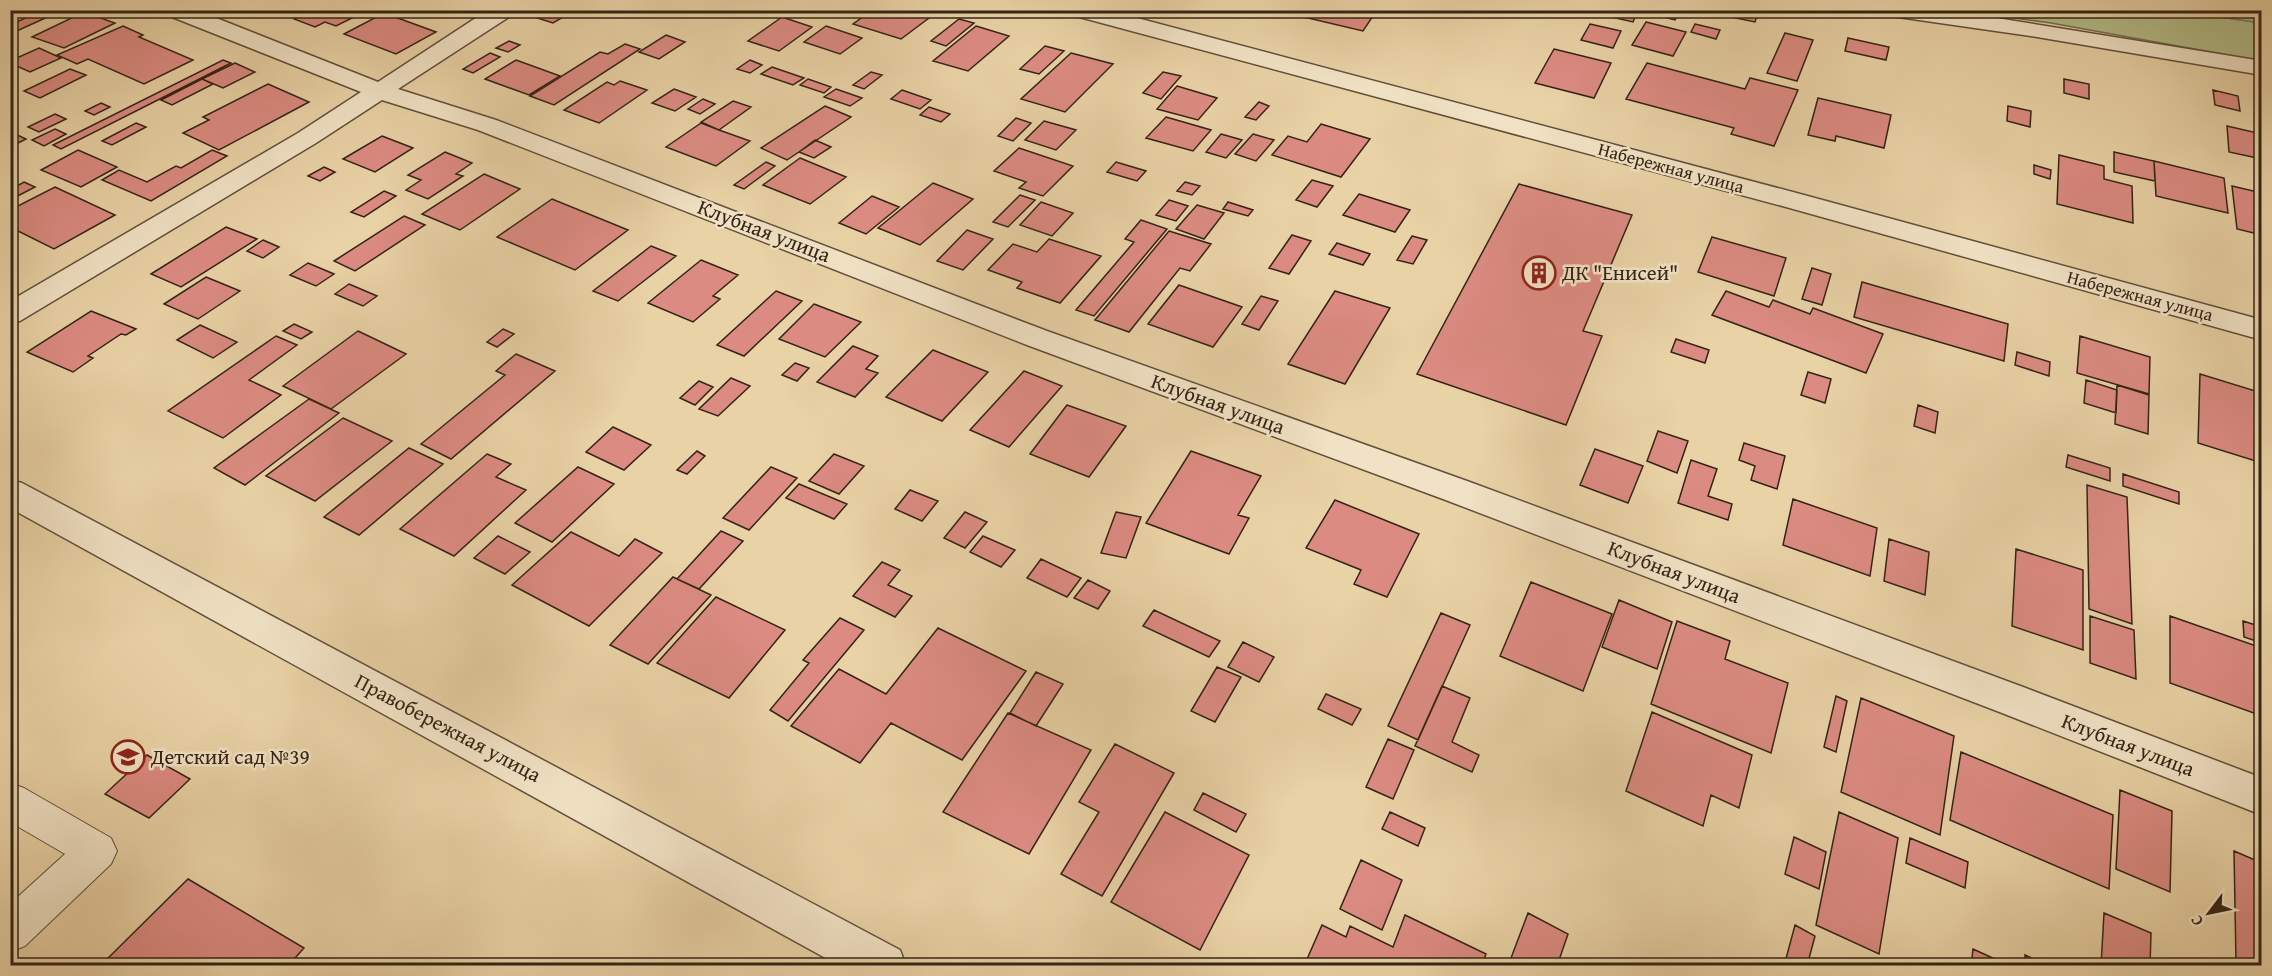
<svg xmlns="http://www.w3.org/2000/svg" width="2272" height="976" font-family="'Gentium Book Plus',serif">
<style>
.green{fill:#b3bd89;stroke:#73704f;stroke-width:1.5}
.water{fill:#99b8a2;stroke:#707d6a;stroke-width:1.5}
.building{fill:#dc8b82;stroke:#332415;stroke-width:1.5}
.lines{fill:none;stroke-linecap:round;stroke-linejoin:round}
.service-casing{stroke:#605039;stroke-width:2}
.minor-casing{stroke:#605039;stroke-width:3}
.tertiary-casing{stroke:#605039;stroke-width:3}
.service{fill:#f1e2c5;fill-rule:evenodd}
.minor{fill:#f1e2c5;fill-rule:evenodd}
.tertiary{fill:#f1e2c5;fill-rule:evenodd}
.labels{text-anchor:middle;stroke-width:5;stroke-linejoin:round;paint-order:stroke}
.far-street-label{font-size:18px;fill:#332415;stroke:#f1e2c5}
.street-label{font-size:21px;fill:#332415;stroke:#f1e2c5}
.poi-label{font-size:21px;fill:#332415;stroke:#f1e2c5;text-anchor:start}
</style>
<rect width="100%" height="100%" fill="#e9d2a6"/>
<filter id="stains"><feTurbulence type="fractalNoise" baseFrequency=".00333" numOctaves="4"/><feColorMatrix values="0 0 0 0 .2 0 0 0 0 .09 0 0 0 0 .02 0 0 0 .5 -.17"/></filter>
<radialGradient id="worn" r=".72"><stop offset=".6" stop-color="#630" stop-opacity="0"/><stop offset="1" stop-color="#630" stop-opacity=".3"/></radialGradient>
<path class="green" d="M1964 11H2180L2261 23V61L2051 23Z"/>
<path class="water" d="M2180 11H2261V23Z"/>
<path class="building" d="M10 10H33L10 21Z
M43 10H63L10 34V25Z
M311 10H368L336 26 325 22 315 27 294 19Z
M541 10H575L553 23 531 16Z
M845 10H919L933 15 901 39 853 24 864 16Z
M1294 10H1377L1363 31 1291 14Z
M1596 10H1638L1633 22 1594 13Z
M1649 10H1681L1675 20 1648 13Z
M1712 10H1729L1757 16 1755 22 1711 13Z
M84 12 115 23 64 48 32 37Z
M384 13 436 32 396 54 344 34Z
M782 17 812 27 779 51 748 41Z
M959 19 974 23 946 46 931 41Z
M1646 22 1686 32 1673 56 1632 45Z
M1590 24 1621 31 1613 48 1581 40Z
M1695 24 1720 30 1716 39 1691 32Z
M123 26 143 35 139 37 193 60 144 84 88 59 77 64 57 55Z
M826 26 862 38 840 54 804 42Z
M976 26 1009 36 968 71 933 61Z
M1785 33 1813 40 1797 81 1767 73Z
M666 35 685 42 659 59 639 52Z
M1848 38 1889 47 1886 60 1845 51Z
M509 41 520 45 508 52 496 48Z
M625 44 640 49 554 105 530 96 600 52 608 54Z
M1045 46 1064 51 1039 74 1020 69Z
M39 48 61 58 30 72 10 63V61Z
M1554 49 1611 63 1594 98 1535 83Z
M490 53 500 57 473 73 463 69Z
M1071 53 1113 64 1065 112 1021 99Z
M223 60 231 63 61 149 53 145Z
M516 60 560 76 529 95 485 79Z
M750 60 762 65 750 73 737 69Z
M235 63 255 72 223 88 202 79Z
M1647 63 1745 89 1750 78 1798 90 1774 146 1731 134 1734 128 1626 99Z
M772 67 804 78 793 85 761 74Z
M70 69 86 75 40 98 24 91Z
M871 72 882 75 864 89 853 85Z
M1163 72 1181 76 1161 99 1143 93Z
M202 79 213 84 172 105 161 100Z
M808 79 831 87 824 93 800 85Z
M2064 79 2089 84V99L2064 93Z
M620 81 647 90 599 123 564 110 607 82 614 85Z
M268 84 309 102 219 150 183 133 209 120 203 117Z
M1177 86 1217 98 1198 120 1157 109Z
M674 89 696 97 675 111 652 103Z
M836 89 862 98 850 106 824 97Z
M902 90 931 100 920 109 891 99Z
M2213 90 2238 96 2240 111 2215 105Z
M1818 98 1891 115 1884 148 1836 136 1835 141 1808 135Z
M703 99 715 104 700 114 688 109Z
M733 101 751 107 719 130 701 122Z
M1259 102 1269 106 1256 120 1245 117Z
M101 103 110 107 94 115 85 111Z
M825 106 851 117 787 160 761 148Z
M2008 106 2031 111 2030 127 2007 121Z
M929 107 950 114 941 122 920 115Z
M55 114 66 119 39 132 28 127Z
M1166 117 1211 130 1193 151 1146 138Z
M1016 118 1031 123 1013 141 998 136Z
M1044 121 1076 130 1056 150 1025 140Z
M136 123 146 127 112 145 102 141Z
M701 123 719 130 750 141 716 166 666 147Z
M1321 124 1370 139 1341 177 1272 155 1288 136 1307 142Z
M2227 126 2262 134V159L2229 152Z
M55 129 66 134 44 146 32 140Z
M13 133 26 139 10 147V134Z
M1221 134 1242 140 1226 158 1206 152Z
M1253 134 1274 140 1256 161 1235 154Z
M382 136 413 148 375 172 343 159Z
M815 140 831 147 814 158 799 152Z
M1019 148 1073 166 1043 196 1019 188 1026 182 994 171Z
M78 150 117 167 81 187 41 170Z
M212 150 227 156 151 201 102 180 119 170 147 182 176 166 181 168Z
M445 152 472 163 456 174 463 176 428 199 406 190 421 180 408 175Z
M2114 152 2154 161 2155 181 2114 172Z
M2059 155 2104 166V179L2132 186 2133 223 2057 204Z
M800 158 846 177 810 204 763 185Z
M2154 161 2224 178 2228 213 2156 196Z
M766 162 775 166 744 189 734 185Z
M1116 162 1146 171 1137 181 1107 172Z
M2034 165 2051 170 2050 179 2034 174Z
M324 167 335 172 320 181 308 176Z
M484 174 520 189 460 230 422 214Z
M1312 180 1333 186 1317 207 1296 200Z
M24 182 35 187 10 200V190Z
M1185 182 1200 186 1192 195 1177 191Z
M933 183 973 199 920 245 878 228Z
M1519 184 1632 215 1583 331 1602 336 1566 425 1417 374Z
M2232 186 2262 193V235L2237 229Z
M55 187 115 215 54 249 10 227V210Z
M384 191 396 196 364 217 351 212Z
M1359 194 1410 210 1395 232 1343 215Z
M1020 195 1035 200 1008 227 993 222Z
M872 196 899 207 866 234 839 223Z
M552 199 628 230 575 270 497 237Z
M1169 200 1188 206 1176 221 1156 215Z
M1041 202 1073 213 1052 236 1020 225Z
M1228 202 1253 210 1248 216 1223 209Z
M1197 205 1224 213 1204 239 1176 229Z
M404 216 425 225 355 271 334 261Z
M1141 220 1167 229 1094 316 1076 310 1134 242 1125 239Z
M226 227 257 239 181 287 151 274Z
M967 230 993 239 963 270 937 261Z
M1169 231 1211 244 1190 271 1180 268 1129 332 1095 320Z
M1292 235 1311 241 1289 274 1269 268Z
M1412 236 1427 240 1413 264 1397 260Z
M1712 237 1786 258 1774 296 1698 272Z
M1049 239 1101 256 1060 303 1017 288 1022 282 988 270 1013 244 1037 252Z
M263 240 279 247 263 258 247 251Z
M1337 243 1370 254 1363 265 1329 254Z
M651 246 676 256 618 301 593 291Z
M701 260 738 275 713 296 720 299 693 322 648 303Z
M308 263 334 274 316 286 290 275Z
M1812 268 1831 274 1822 305 1802 299Z
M206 277 240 291 198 319 164 304Z
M1862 282 2008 324 2004 361 1854 317Z
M349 284 377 296 363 306 335 294Z
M1179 285 1242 307 1213 347 1148 324Z
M776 291 802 301 744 356 717 345Z
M1335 291 1390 308 1345 384 1288 364Z
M1726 291 1769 307 1773 300 1810 314 1813 308 1883 334 1866 373 1712 315Z
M1261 296 1278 301 1259 330 1242 324Z
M814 304 861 322 825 357 779 339Z
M91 311 136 329 126 335 121 334 88 356 93 358 73 372 27 352Z
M294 324 312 332 301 339 283 331Z
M200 325 237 342 213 358 177 340Z
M503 329 514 334 497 347 487 342Z
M358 331 406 354 331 409 283 386Z
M276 336 297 345 249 380 281 395 223 438 168 411Z
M2080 336 2150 357 2149 394 2077 373Z
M1676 339 1709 350 1705 363 1671 352Z
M853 346 878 356 866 369 878 373 855 397 817 382Z
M933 350 988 372 942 421 886 397Z
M2017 352 2050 362 2049 376 2015 365Z
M516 354 555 371 451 459 421 444 505 375 496 371Z
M795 363 809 368 797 381 782 375Z
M1024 371 1062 386 1009 447 970 430Z
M1808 372 1831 379 1825 403 1801 395Z
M2200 374 2262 393V463L2198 443Z
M731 378 750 386 718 416 699 409Z
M2086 380 2117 390 2116 413 2084 403Z
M699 381 713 387 695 405 680 398Z
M2117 385 2149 395 2148 434 2115 424Z
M309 399 339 413 245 485 214 468Z
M1067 405 1126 426 1089 477 1030 454Z
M1918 405 1938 412 1935 433 1914 426Z
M343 418 392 441 315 501 266 476Z
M613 427 651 445 624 470 586 452Z
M1658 431 1688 441 1677 473 1647 461Z
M1744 443 1785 456 1777 489 1751 480 1755 466 1739 460Z
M409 448 443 464 359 535 324 517Z
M1595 449 1643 466 1628 503 1580 485Z
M697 451 705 456 687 474 677 470Z
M1191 451 1261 476 1238 515 1249 518 1229 554 1146 523Z
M487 454 511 464 496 477 526 490 454 556 400 529Z
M834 454 864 466 839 494 809 481Z
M2068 455 2110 468V481L2066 467Z
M1691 460 1717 469 1708 496 1732 504 1728 520 1678 503Z
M578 467 614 484 552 542 515 523Z
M771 467 797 478 749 530 723 518Z
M2123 474 2179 492V504L2123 486Z
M799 484 847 504 834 519 786 498Z
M2087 485 2127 497 2132 624 2089 609Z
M910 490 938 501 922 521 895 509Z
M1793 499 1877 528 1870 576 1783 545Z
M1335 500 1419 534 1387 597 1354 584 1361 570 1306 548Z
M965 512 987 522 965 548 944 538Z
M1116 512 1141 517 1126 558 1101 553Z
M721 531 743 541 699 589 677 579Z
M571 532 619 556 635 539 662 553 589 626 512 585Z
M498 536 530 552 505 574 474 558Z
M983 536 1015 550 1001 567 970 552Z
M1889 539 1929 552 1925 595 1884 581Z
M2016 549 2083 570V650L2012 626Z
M1041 559 1081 578 1067 597 1027 578Z
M882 562 900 570 888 585 912 596 895 617 853 596Z
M673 577 711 595 648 664 610 645Z
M1088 580 1110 591 1098 609 1074 598Z
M1531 582 1612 614 1583 691 1500 656Z
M716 597 785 630 729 698 657 663Z
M1619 600 1672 622 1657 669 1602 647Z
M1154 610 1220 641 1209 657 1143 626Z
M1441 613 1470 625 1418 740 1388 726Z
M2090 616 2134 630 2136 679 2090 663Z
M2170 616 2262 648V716L2170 683Z
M840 618 864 630 788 721 770 710 809 663 803 660Z
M1677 621 1730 641 1725 659 1788 683 1771 753 1651 704Z
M2243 621 2262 627V643L2244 637Z
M938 628 1026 671 962 760 891 723 860 763 791 726 839 669 886 694Z
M1243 642 1274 657 1259 682 1228 667Z
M1217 667 1241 677 1215 722 1191 711Z
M1036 672 1063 684 1036 726 1010 713Z
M1442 686 1470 698 1452 742 1479 755 1472 772 1415 746Z
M1326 694 1361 709 1352 725 1318 709Z
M1836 696 1847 701 1836 752 1824 747Z
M1861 698 1954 736 1940 835 1841 792Z
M1652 712 1752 755 1739 808 1711 795 1703 826 1626 791Z
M1008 713 1091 750 1029 854 943 812Z
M1388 739 1414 750 1393 799 1366 787Z
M1115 744 1174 773 1102 896 1061 874 1099 812 1079 802Z
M1961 752 2113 815 2109 889 1950 820Z
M147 755 190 779 149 818 105 794Z
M2120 790 2172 811 2170 892 2116 869Z
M1203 793 1246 814 1236 832 1194 810Z
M1165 812 1249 855 1200 950 1111 902Z
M1390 812 1425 828 1418 846 1382 829Z
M1839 812 1898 838 1879 954 1816 925Z
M1794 837 1826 852 1819 889 1785 874Z
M1910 838 1968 862 1965 888 1906 863Z
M2234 851 2262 863V966H2244L2236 962Z
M1361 860 1402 880 1382 930 1340 909Z
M188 879 304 948 288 966H100Z
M1528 913 1568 934 1557 966H1508Z
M2104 913 2151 933 2150 966H2101Z
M1405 915 1486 954 1482 966H1304L1322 925 1346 937 1350 926 1393 947Z
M1795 925 1815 936 1807 966H1784Z
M1973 949 2010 966H1971Z
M2025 955 2049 966H2025Z"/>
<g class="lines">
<defs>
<path id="service" d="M10 783 24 788 111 838 117 851 111 864 25 946 10 952V904L65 854 10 822Z"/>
<path id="minor" d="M164 10H196L378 82 488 10H515L512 15 398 89 496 120 1047 331 1467 481 2023 687 2262 778V815L1997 711 1443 499 1027 345 478 130 382 100 316 143 20 321 10 323V301L298 133 361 92 167 15Z
M1069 10H1107L1804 195 2262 320V340L1786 207 1072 15Z
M1887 10H1947L2262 61V75L2037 37 1898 17 1890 15Z"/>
<path id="tertiary" d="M10 480 22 483 900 950 906 966H840L10 508Z"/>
</defs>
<use href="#service" class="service-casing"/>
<use href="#minor" class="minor-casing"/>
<use href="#tertiary" class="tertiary-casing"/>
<use href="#service" class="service"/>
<use href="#minor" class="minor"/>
<use href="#tertiary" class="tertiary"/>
</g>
<defs>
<symbol id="building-ring" viewBox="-11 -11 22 22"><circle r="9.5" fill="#f1e2c5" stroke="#8f2418" stroke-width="1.5"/><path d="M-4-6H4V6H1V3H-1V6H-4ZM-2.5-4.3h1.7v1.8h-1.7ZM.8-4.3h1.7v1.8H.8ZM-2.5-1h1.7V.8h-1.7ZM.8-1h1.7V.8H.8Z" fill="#8f2418"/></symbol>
<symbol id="school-ring" viewBox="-11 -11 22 22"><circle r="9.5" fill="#f1e2c5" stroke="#8f2418" stroke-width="1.5"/><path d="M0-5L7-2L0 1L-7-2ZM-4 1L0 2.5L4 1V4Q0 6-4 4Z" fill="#8f2418"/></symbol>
</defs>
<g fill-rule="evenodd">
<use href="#building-ring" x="1520" y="254" width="38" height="38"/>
<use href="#school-ring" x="109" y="738" width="38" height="38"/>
</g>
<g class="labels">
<g class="far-street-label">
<text transform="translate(1671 168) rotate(15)" y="6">Набережная улица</text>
<text transform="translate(2140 296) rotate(15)" y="6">Набережная улица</text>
</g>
<g class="street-label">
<text transform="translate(764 231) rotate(21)" y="7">Клубная улица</text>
<text transform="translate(1218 404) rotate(20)" y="7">Клубная улица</text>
<text transform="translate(1674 572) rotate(21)" y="7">Клубная улица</text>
<text transform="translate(448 728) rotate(28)" y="7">Правобережная улица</text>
<text transform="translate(2128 745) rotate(21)" y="7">Клубная улица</text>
</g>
<g class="poi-label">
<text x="1562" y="280">ДК "Енисей"</text>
<text x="151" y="764">Детский сад №39</text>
</g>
</g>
<rect width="2272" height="976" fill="none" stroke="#e9d2a6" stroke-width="36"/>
<rect x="12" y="12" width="2248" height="952" fill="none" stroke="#332415" stroke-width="3"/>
<rect x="18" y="18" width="2236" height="940" fill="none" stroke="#332415" stroke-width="1.5"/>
<g transform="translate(2209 913) rotate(238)" stroke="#f1e2c5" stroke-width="4.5" paint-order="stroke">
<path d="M0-4.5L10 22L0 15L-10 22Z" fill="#332415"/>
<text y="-9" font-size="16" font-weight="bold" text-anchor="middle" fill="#332415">С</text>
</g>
<rect width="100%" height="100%" filter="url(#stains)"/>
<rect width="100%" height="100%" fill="url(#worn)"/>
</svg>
